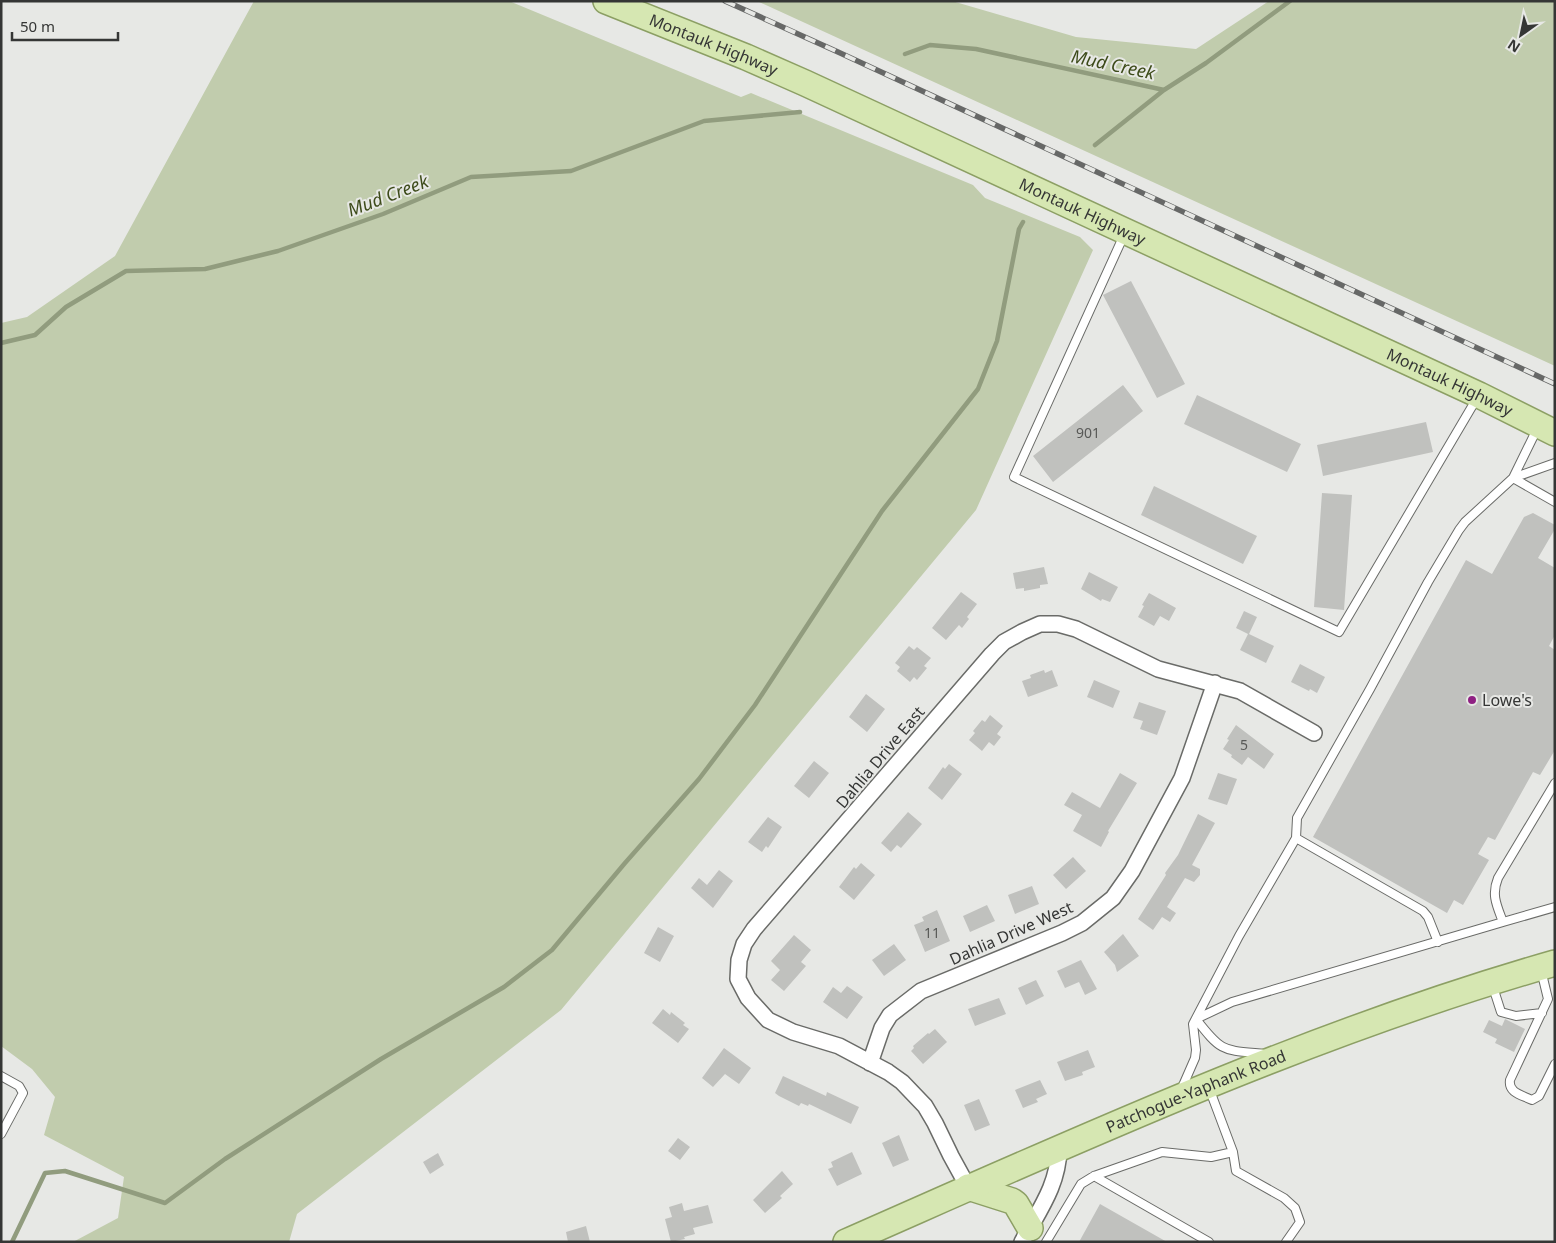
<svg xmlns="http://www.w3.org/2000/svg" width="1556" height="1243" font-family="'Noto Sans',sans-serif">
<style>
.green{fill:#c1ccad}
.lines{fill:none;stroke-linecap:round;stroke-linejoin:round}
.stream{stroke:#919c7e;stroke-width:4.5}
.building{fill:#c0c1be}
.service-casing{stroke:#6a6b68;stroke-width:10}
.minor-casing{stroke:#6a6b68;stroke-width:18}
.primary-casing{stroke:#8c9f64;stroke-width:28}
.service{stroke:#fff;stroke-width:8}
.minor{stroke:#fff;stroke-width:15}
.primary{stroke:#d6e7b2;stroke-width:25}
.rail-casing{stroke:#676867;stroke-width:5.5}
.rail{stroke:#e7e8e5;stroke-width:4;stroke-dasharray:11;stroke-linecap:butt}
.poi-dot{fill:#8f2183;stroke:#e7e8e5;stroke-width:2}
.labels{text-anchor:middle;stroke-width:4;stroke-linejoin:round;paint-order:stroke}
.number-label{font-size:14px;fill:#585957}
.street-label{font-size:16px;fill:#353635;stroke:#e7e8e5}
.poi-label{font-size:16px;fill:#353635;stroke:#e7e8e5;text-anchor:start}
.water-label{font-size:18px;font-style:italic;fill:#3d4b1a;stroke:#e7e8e5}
</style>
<rect width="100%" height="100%" fill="#e7e8e5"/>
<path class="green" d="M254 1H509L741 97 751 93 973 185 985 198 1080 237 1093 250 976 510 561 1010 297 1214 289 1242H73L118 1218 124 1177 44 1135 55 1097 32 1069 1 1046V323L27 317 115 256Z
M757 1H952L1076 37 1196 49 1269 1H1555V366Z"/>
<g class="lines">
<path class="stream" d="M905 54 930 45 976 49 1164 90 1206 63 1290 1
M1095 145 1164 90
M1 343 35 335 66 307 126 271 205 269 278 251 383 214 471 177 571 171 704 121 800 112
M12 1242 45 1173 65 1171 165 1203 225 1159 381 1059 504 987 552 950 625 863 699 779 755 705 882 511 978 389 997 341 1019 229 1023 222"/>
</g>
<path class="building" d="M1131 281 1185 384 1157 398 1103 295Z
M1123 385 1143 411 1053 482 1033 456Z
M1197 395 1301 444 1287 472 1184 424Z
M1426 422 1433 452 1323 476 1317 445Z
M1154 486 1257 536 1243 564 1141 515Z
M1322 493 1352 495 1344 610 1314 607Z
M1533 513 1555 525V529L1538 558 1555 568V635L1549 646 1555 650V750L1540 775 1533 772 1495 840 1488 837 1478 854 1489 860 1463 905 1454 900 1447 913 1313 837 1466 560 1492 574 1524 517Z
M1044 567 1048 584 1040 585V588L1024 591V588L1016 589 1013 573Z
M1089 572 1118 587 1110 602 1102 599 1101 601 1081 589Z
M961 592 977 604 967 617 969 619 962 628 959 625 946 640 932 628Z
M1149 593 1176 608 1169 621 1160 616 1154 626 1138 617 1144 606 1142 605Z
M1244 611 1257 617 1249 634 1274 646 1266 663 1240 650 1248 634 1236 628Z
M909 646 914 650 917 647 931 658 924 666 927 668 917 680 914 677 910 682 897 671 900 667 895 663Z
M1300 664 1325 677 1317 693 1310 689 1309 691 1291 682Z
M1044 670 1045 673 1052 670 1058 686 1028 697 1022 681 1031 678 1030 675Z
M1094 680 1120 691 1113 708 1087 697Z
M866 694 885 709 867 732 849 717Z
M1139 702 1166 711 1157 735 1140 729 1143 721 1133 718Z
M990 715 1003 726 997 734 1001 737 994 746 989 742 982 751 969 740 975 733 973 731 982 720 985 722Z
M1236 725 1274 754 1264 769 1248 757 1242 765 1231 757 1232 755 1223 749 1229 740 1227 739Z
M814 761 829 773 809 798 794 786Z
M949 764 962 774 942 800 928 788 943 767 945 769Z
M1120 773 1137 783 1108 831 1109 832 1101 847 1073 831 1082 815 1064 805 1072 792 1100 808Z
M1218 773 1237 779 1227 805 1208 799Z
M908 812 922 824 901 848 897 845 891 852 881 843Z
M1198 814 1215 823 1192 865 1200 869V875L1194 882 1185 878 1167 907 1176 913 1170 922 1162 917 1153 930 1138 919 1166 875 1165 873 1178 855Z
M768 817 782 827 768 848 766 846 762 852 748 842Z
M1073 857 1086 871 1066 889 1053 875Z
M861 863 875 875 854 900 839 887 854 867 856 869Z
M719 870 733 881 713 908 691 888 699 878 707 885Z
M1032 886 1039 904 1015 914 1008 895Z
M987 905 995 921 970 932 963 916Z
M937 910 950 941 925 952 914 925 924 921 922 917Z
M658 927 674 936 660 962 644 953Z
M1123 934 1139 956 1117 972 1115 965 1104 952Z
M794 935 811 950 801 962 806 966 784 991 771 980 780 970 771 961Z
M894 944 906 960 884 976 872 960Z
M1081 960 1097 989 1085 995 1079 982 1065 988 1057 971Z
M1036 980 1044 996 1026 1005 1018 988Z
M847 986 863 997 847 1019 823 1002 833 987 841 993Z
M999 998 1006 1014 975 1026 968 1009Z
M663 1009 670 1015 671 1012 685 1023 683 1025 689 1029 678 1043 652 1023Z
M1505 1019 1525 1029 1514 1052 1495 1043 1497 1039 1483 1032 1489 1020 1502 1026Z
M935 1029 947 1042 923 1064 911 1051 914 1048 913 1046 928 1033 929 1034Z
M724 1048 751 1068 739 1084 725 1074 713 1087 702 1078Z
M1088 1050 1095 1067 1082 1072 1083 1075 1065 1081 1057 1062Z
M783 1076 826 1096 827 1092 859 1107 851 1124 809 1104 808 1106 801 1103 799 1106 779 1096 775 1093Z
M1040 1080 1047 1094 1036 1099 1038 1102 1023 1108 1015 1090Z
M979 1099 990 1125 975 1131 964 1105Z
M899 1135 909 1160 893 1167 882 1143Z
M678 1138 690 1147 680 1160 668 1151Z
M852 1152 862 1174 837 1186 828 1169 833 1167 831 1162Z
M438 1153 444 1165 430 1174 423 1162Z
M782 1171 793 1184 780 1196 782 1198 765 1213 753 1200Z
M682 1203 684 1211 708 1205 713 1223 693 1228 695 1234 684 1237 685 1239 671 1242 665 1219 672 1217 669 1207Z
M1100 1204 1167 1242H1079Z
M586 1226 590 1242H568L566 1232Z"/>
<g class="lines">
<defs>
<path id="service" d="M1124 235 1014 477 1339 632 1477 398
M1513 478 1555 502
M1513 478 1555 463
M1296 838 1297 818 1370 689 1428 582 1459 530 1465 522 1513 478 1537 429
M1503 922 1555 907
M1541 970 1548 999 1510 1080C1508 1093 1522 1095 1532 1100L1539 1096 1555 1064
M1493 987 1501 1012 1516 1016 1542 1013
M1196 1019 1232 1002 1503 922C1497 906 1491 895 1498 878L1555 783
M1196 1019C1222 1053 1223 1050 1265 1054
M1 1076 19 1086 23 1093 1 1134
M1181 1090 1195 1058 1196 1050 1193 1024 1239 936 1296 838 1423 911 1428 917 1438 942
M1233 1152 1236 1171 1284 1198 1295 1208 1300 1222 1286 1242
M1094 1176 1209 1242
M1046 1242 1081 1184 1094 1176 1162 1152 1211 1157 1233 1152 1209 1088"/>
<path id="minor" d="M870 1063 882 1028 890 1015 921 991 1062 933 1082 923 1113 898 1132 871 1182 778 1215 683
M968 1187 951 1156 935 1123 925 1106 902 1082 888 1072 839 1046 793 1032 768 1020 748 998 738 979 739 960 744 944 754 929 992 654 1004 642 1022 632 1040 624H1058L1076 629 1158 669 1240 691 1314 733
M1022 1242C1039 1210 1058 1186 1059 1149"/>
<g id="primary">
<path id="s1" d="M606 1 746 57 805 83 1479 395 1555 433"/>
<path d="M968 1187 1012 1201 1016 1204 1030 1228"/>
<path id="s2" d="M846 1242C1078 1140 1310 1033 1555 963"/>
</g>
</defs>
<use href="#service" class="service-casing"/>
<use href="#minor" class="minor-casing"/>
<use href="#primary" class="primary-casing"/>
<use href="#service" class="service"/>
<use href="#minor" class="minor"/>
<use href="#primary" class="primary"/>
<defs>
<path id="rail" d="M725 1 838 52 1555 384"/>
</defs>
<use href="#rail" class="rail-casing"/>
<use href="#rail" class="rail"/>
</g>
<circle class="poi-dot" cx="1472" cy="700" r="5"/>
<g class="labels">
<g class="number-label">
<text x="1088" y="438">901</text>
<text x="1244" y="750">5</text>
<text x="932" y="938">11</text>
</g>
<g class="street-label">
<text dy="6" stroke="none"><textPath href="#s1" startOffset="116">Montauk Highway</textPath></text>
<text dy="6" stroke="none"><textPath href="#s1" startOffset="521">Montauk Highway</textPath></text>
<text dy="6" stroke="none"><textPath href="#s1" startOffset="926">Montauk Highway</textPath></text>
<text transform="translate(880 757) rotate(-50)" y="6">Dahlia Drive East</text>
<text transform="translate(1011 933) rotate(-24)" y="6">Dahlia Drive West</text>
<text dy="6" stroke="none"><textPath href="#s2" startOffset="381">Patchogue-Yaphank Road</textPath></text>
</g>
<g class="poi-label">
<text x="1482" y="706">Lowe's</text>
</g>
<g class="water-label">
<text transform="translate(1113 65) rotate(12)" y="6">Mud Creek</text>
<text transform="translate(388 196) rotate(-21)" y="6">Mud Creek</text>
</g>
</g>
<rect width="1556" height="1243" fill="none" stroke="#353635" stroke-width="5"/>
<g transform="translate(1521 35) rotate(213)" stroke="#e7e8e5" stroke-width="4" paint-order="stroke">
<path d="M0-4L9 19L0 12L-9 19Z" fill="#353635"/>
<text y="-8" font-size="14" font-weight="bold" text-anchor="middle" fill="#353635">N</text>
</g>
<path d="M12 32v8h106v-8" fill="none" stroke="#353635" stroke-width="2.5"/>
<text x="20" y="32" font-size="15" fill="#353635" stroke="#e7e8e5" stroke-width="4" paint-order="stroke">50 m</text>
</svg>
